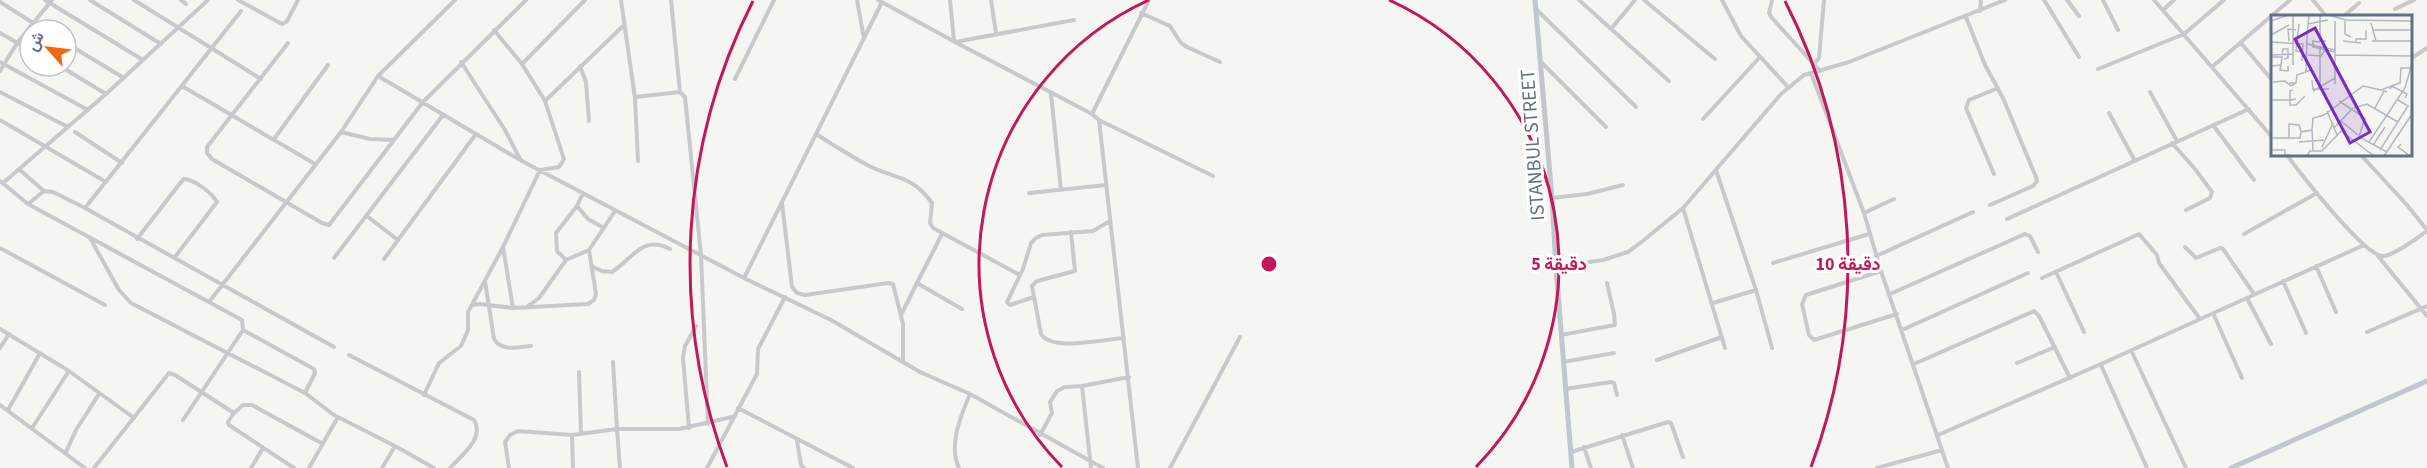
<svg xmlns="http://www.w3.org/2000/svg" width="2427" height="468" font-family="'Source Sans 3',Vazirmatn,sans-serif">
<style>
.lines{fill:none;stroke-linecap:round;stroke-linejoin:round}
.street{stroke:#c7c9cd;stroke-width:4}
.secondary{stroke:#c1c7cf;stroke-width:5}
.ring{fill:none;stroke:#c2185b;stroke-width:3}
.labels{text-anchor:middle;stroke-width:6;stroke-linejoin:round;paint-order:stroke}
.street-label{font-size:20px;fill:#627085;stroke:#fff}
.inset-road{fill:none;stroke:#b1b8c0;stroke-width:1.5}
.view{fill:#7b2cbf;fill-opacity:0.15;stroke:#7b2cbf;stroke-width:3}
.inset-edge{fill:none;stroke:#627085;stroke-width:3}
.centre{fill:#c2185b;stroke:#fff;stroke-width:3}
.ring-label{font-size:18px;text-anchor:middle;font-weight:bold;fill:#c2185b;stroke:#fff;stroke-width:6;stroke-linejoin:round;paint-order:stroke}
</style>
<rect width="100%" height="100%" fill="#f5f6f1"/>
<g class="lines">
<path class="street" d="M45 0 143 60
M90 0 161 44
M134 0 261 79
M181 0 186 4
M238 0 282 24 287 21 298 0
M621 0 635 98 638 161
M671 0 680 92
M857 0 864 39
M878 0 955 42 1092 114 1099 120 1213 176
M950 0 954 41
M991 0 996 33
M1579 0 1669 81
M1644 0 1715 59
M1722 0 1741 36 1788 87
M1772 0 1769 13 1772 18 1820 71
M2044 0 2079 57
M2067 0 2079 16
M2103 0 2118 30
M2154 0 2272 137
M2313 0 2326 16
M0 2 44 30
M2395 9 2414 0
M1537 10 1636 107
M2163 10 2174 0
M1980 11 1981 0
M1141 13 1170 26 1181 43 1187 47 1220 62
M2344 16 2359 3
M1966 17 1985 65 2003 98 2036 177 2037 181 2033 186 1990 205
M1611 29 1635 0
M0 33 30 50
M955 42 1074 20
M66 43 124 78
M288 43 207 147V153L212 159 322 223 329 225 423 102 526 0
M2241 43 2272 80
M2410 59 2427 48
M0 62 88 110
M461 62 505 130 520 159
M1541 62 1606 127
M522 64 585 0
M1814 64 1819 58 1824 0
M60 66 106 94
M580 66 586 82 589 121
M2212 67 2290 0
M2098 69 2184 34 2224 0
M0 71 17 43 52 0
M1811 73 1864 213 1881 271 1948 468
M378 76 520 160 744 278 831 320 920 372 970 394 1103 468
M735 79 774 0
M182 86 315 164
M0 92 68 127
M2150 92 2177 141
M1051 94 1061 190
M635 97 680 92 685 97 701 255 708 424
M545 101 623 26
M2109 113 2135 161
M1092 114 1149 0
M1703 119 1760 57
M0 120 106 182
M1099 120 1138 468
M2213 125 2254 180
M75 132 122 163
M341 132 370 139 394 140
M816 134C833 145 851 156 869 166 895 179 912 175 932 203L930 223 933 228 1020 275
M274 139 328 65
M2172 143 2195 169 2212 192 2210 198 2186 210
M2286 154C2300 173 2363 254 2382 256 2393 257 2418 237 2427 231
M2360 154 2407 205 2427 230
M20 170 44 191
M1716 170 1756 290 1772 348
M1994 174 1966 108 1969 100 1998 88
M0 181 28 204 242 320 243 330 183 420
M3 183 106 94 208 0
M1029 193 1106 185
M1552 198 1587 194 1623 185
M782 203 792 287 797 293 805 295 888 283 893 284 903 324V362
M28 204 44 191 53 192 85 208 334 347
M577 206 588 219 604 228
M85 208 241 11
M1683 208 1725 348
M1864 213 1894 199
M368 217 398 240
M2007 219 2249 109
M1071 232 1075 271 1037 281 1032 286 1041 334C1052 352 1105 339 1124 338
M942 234 917 283 962 309
M2244 234 2317 193
M90 238 119 290 131 303 305 393 334 415 395 446 434 468
M137 239 181 182 184 179C195 180 212 193 217 202L175 257
M503 247 513 308
M2185 247 2196 258 2220 248 2223 249 2254 294
M0 248 105 305
M1876 256 1973 212
M2378 256 2427 316
M334 258 443 115
M384 259 476 134
M566 260 557 251 556 233 577 206 583 193
M1773 263 1869 234
M2316 266 2336 312
M593 267 602 271 612 272C633 259 642 234 670 249
M1556 267 1603 260 1628 252 1644 240 1683 208 1781 94 1804 75 1849 62 2005 0
M1881 271 1806 295 1802 304 1809 335 1814 340 1897 314
M2056 272 2084 332
M744 278 882 2
M2042 278 2139 234 2157 255 2159 263 2200 319
M485 281 494 339C502 352 518 347 531 346
M2283 281 2306 333
M1890 294 2025 234 2030 236 2038 252
M1034 297 1010 305 1007 302 1023 269 1031 243 1036 238 1042 235 1093 231 1110 221
M2247 298 2271 344
M209 302 341 132 378 76 455 0
M1713 303 1756 290
M472 305 480 304 513 308 588 304 594 300 596 294 589 250
M527 307 539 298 566 260 589 250 615 211
M902 313 917 283
M2213 313 2242 378
M0 329 69 371 134 418
M243 330 314 369 315 373 305 393
M1902 330 2028 273
M2367 332 2427 306
M1561 335 1615 325 1614 314 1607 283
M0 348 9 334
M2131 350 2186 468
M349 355 474 420C485 438 462 455 450 468
M1657 360 1722 337
M1563 362 1614 353
M2017 363 2055 347
M1914 364 2034 311 2039 316 2070 378
M2101 365 2147 468
M579 372 581 434
M1565 389 1611 382 1614 383 1617 395
M424 395 439 363 461 346 468 330V312L503 247 540 170 559 167 564 159 545 101 522 64 494 30
M0 405 85 468
M738 408 853 468
M8 410 39 355
M234 413 243 405H252L323 444
M32 428 69 371
M689 428 683 358 685 346 696 326
M572 435 573 468
M1040 435 1052 413 1050 402 1057 391 1065 387 1082 386
M1622 435 1633 468
M1938 435 2101 364 2364 245
M797 441 801 465 804 468
M1584 447 1591 468
M66 452 76 430 99 394
M1571 452 1668 422 1671 423 1683 457
M94 468 169 373 175 375 234 413 228 422 229 425 294 468
M251 468 263 448
M309 468 338 417
M382 468 395 446
M509 468 505 442 510 435 518 431 572 435 617 429 613 362
M620 468 617 429H679L732 417
M707 468 757 374 758 349 785 297
M959 468C948 446 961 415 970 394
M1091 468 1082 386 1129 377
M1170 468 1240 337
M1877 468 1942 450"/>
<path class="secondary" d="M1535 0 1552 198 1556 267 1572 468
M2231 468 2427 381"/>
</g>
<g class="ring">
<path d="M1062 467A290 290 0 0 1 1149 0M1389 0A290 290 0 0 1 1476 467"/>
<path d="M727 467A579 579 0 0 1 753 1M1785 1A579 579 0 0 1 1811 467"/>
</g>
<g class="labels">
<g class="street-label">
<text transform="translate(1532 145) rotate(-94)" y="7">ISTANBUL STREET</text>
</g>
</g>
<g transform="translate(2271 15)">
<rect width="141" height="141" fill="#f5f6f1"/>
<path class="inset-road" d="M22 0V50M49 0V26H55M57 0 75 5 141 6M0 6 18 0M64 6V69M74 6V19L80 22M100 8 105 26M28 9 25 36 32 37M37 9 57 5M101 15H141M0 20 18 10M36 22 38 0M18 26 17 14 25 15M72 26 90 28M101 26H141M0 27 32 29 31 46M49 27 42 26V32L64 37M85 28V24H95V15M36 29 64 35M11 39 12 34H17V43L13 44M0 40 22 39M37 40 50 41 54 35M64 40 141 41M0 42H11L10 50M0 51 10 50 9 55 17 56V51M31 58 35 57 36 22M41 65 42 74H58M2 67 14 66 20 71 25 68M18 68H25L26 60 40 55M49 73V31M119 74 121 71 136 79 134 83M22 75 19 76V85L25 84M42 76 64 63M0 85H19V90H25L34 81M68 86 94 103 88 122 116 137M83 93 96 89 127 107M104 93 113 76 116 77M56 96 66 120M70 106 87 120M63 113 82 93M41 114 42 135M0 123H29L30 117 41 115 42 103 53 100 92 71 110 75 123 70 129 68 130 53H140M18 124V109L28 110 30 116M28 127 53 125M98 127 134 73 141 48M130 129 127 132 139 141M102 130 114 112M51 132 62 108M0 135H14V140H18M109 135 137 91 127 85M36 141 39 136H51L70 116 103 141M113 141 141 99"/>
<path class="view" d="M44 13 99 117 79 128 24 24Z"/>
<rect width="141" height="141" class="inset-edge"/>
</g>
<circle cx="1269" cy="264" r="9" class="centre"/>
<g class="ring-label">
<text x="1559" y="270">5 دقيقة</text>
<text x="1848" y="270">10 دقيقة</text>
</g>
<g transform="translate(48 48) rotate(298)"><circle r="28" fill="#ffffff" stroke="#c0c6ce" stroke-width="1.5"/>
<path d="M0-4.5L10 22L0 15L-10 22Z" fill="#f36714"/>
<text y="-9" font-size="16" font-weight="bold" text-anchor="middle" fill="#627085">ش</text>
</g>
</svg>
